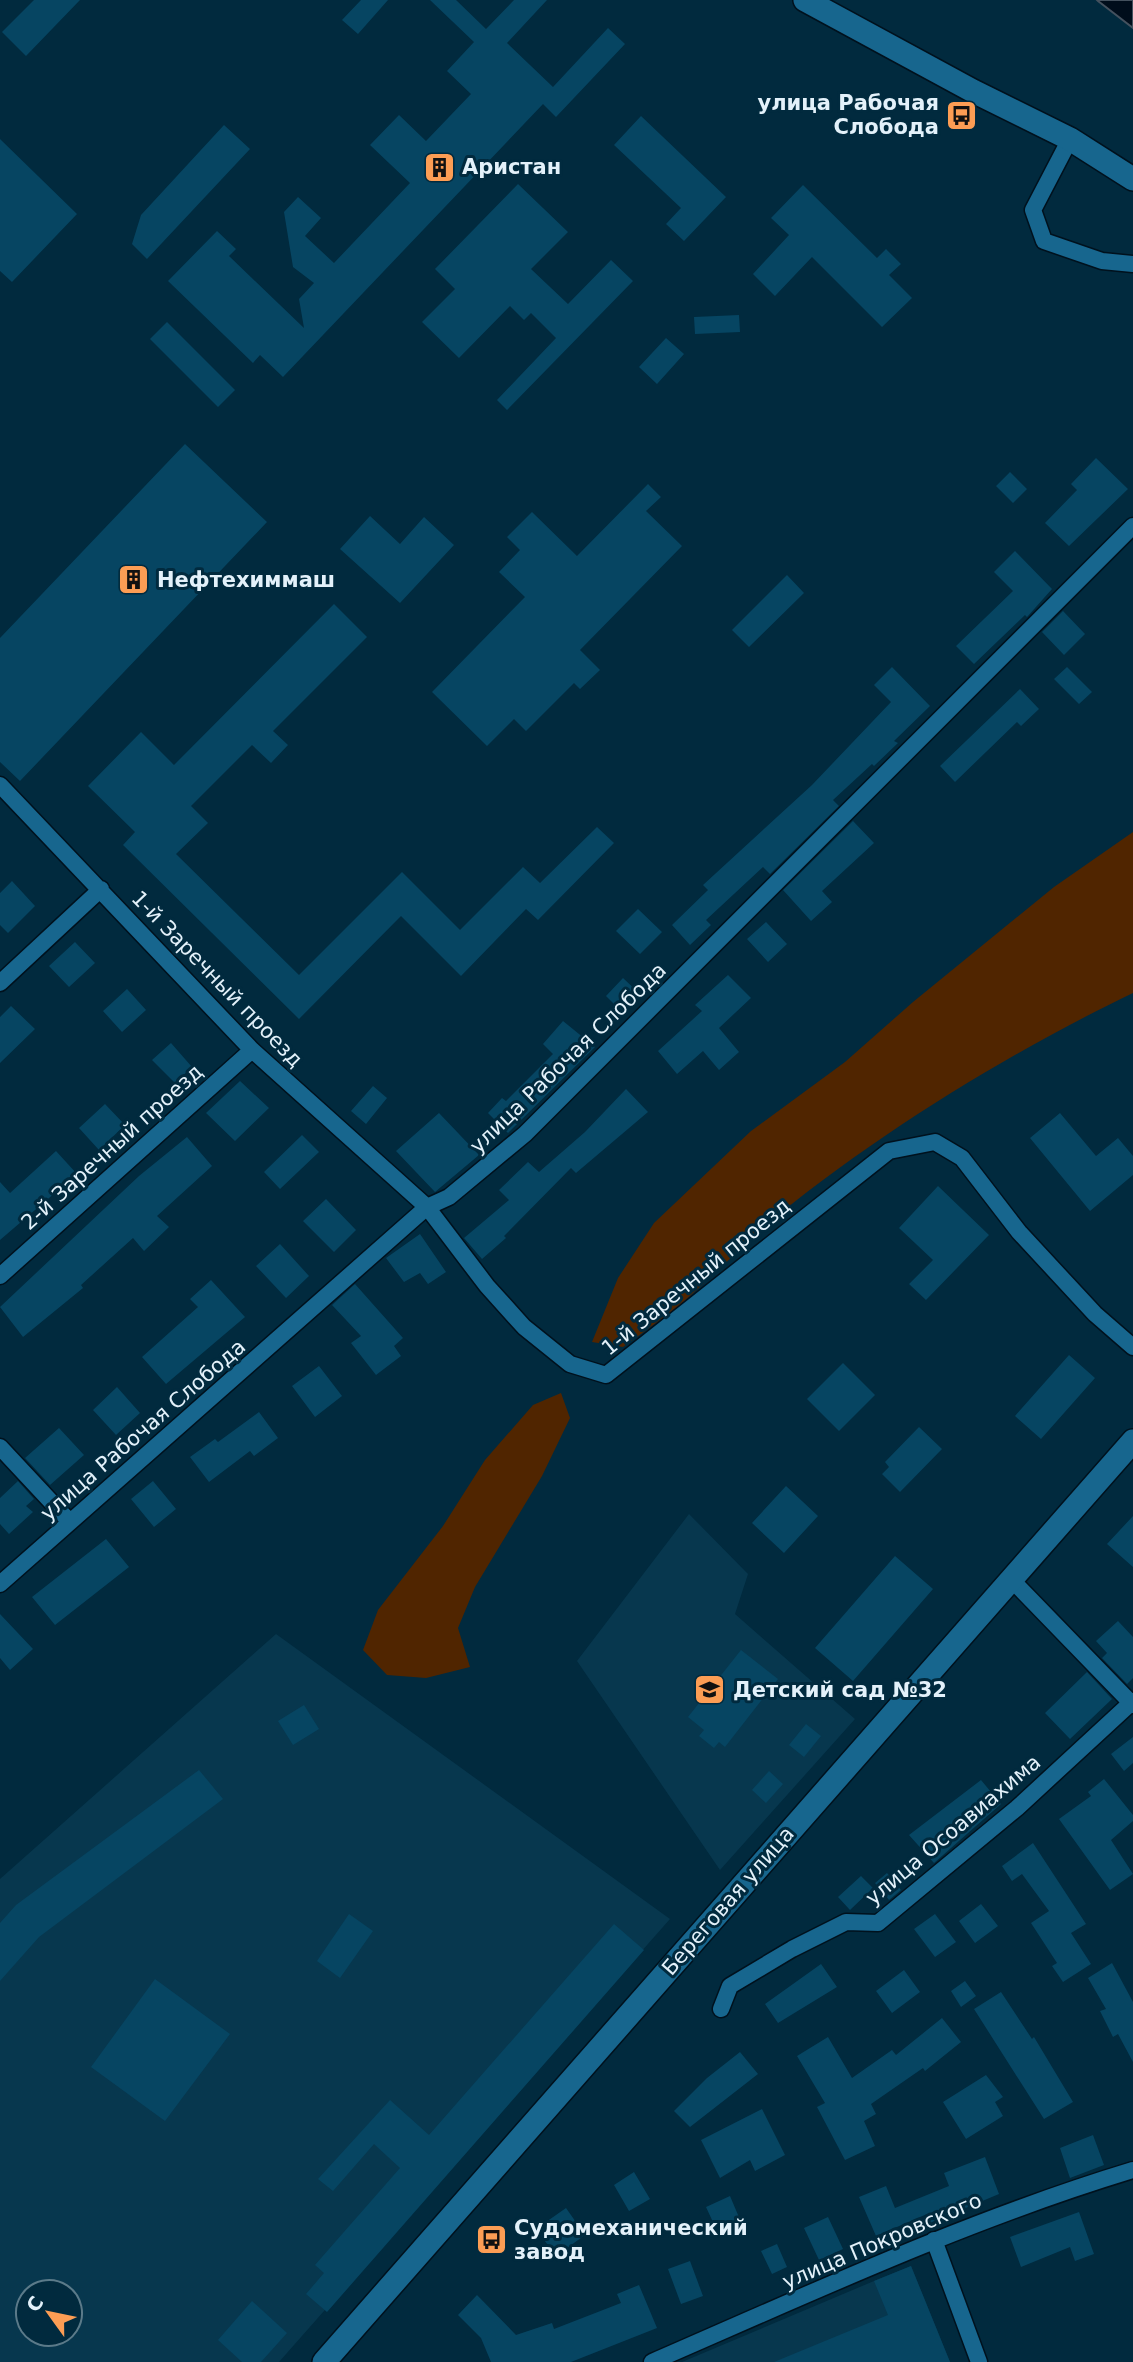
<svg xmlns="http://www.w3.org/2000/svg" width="1133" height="2362" font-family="'DejaVu Sans',sans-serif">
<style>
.built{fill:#07374e;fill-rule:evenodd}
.green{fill:#502500}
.water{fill:#000d1b;stroke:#44515e;stroke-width:2}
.building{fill:#064562}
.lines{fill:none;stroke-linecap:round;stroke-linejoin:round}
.street-casing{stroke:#00111d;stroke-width:19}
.secondary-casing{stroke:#00111d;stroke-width:26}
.street{stroke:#17668e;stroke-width:16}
.secondary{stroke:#17668e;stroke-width:23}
.labels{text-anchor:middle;stroke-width:6;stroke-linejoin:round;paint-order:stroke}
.poi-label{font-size:21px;font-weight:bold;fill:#e3f1fa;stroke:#012a3e;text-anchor:start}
.street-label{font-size:21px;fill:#e3f1fa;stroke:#012a3e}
</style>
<rect width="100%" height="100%" fill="#012a3e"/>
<path class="built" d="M689 1514 748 1574 735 1614 855 1719 720 1870 577 1661Z
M276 1634 670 1919 279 2362H0V1879ZM28 2292H70V2334H28Z
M911 2266 950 2362H682L874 2281Z"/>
<path class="green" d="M1133 832V993C1010 1052 870 1138 765 1226 740 1248 716 1273 691 1295 670 1314 646 1330 623 1347L592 1342 618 1278 654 1223 751 1131 845 1062 913 1002 1054 887Z
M561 1393 570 1418 542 1476 475 1587 458 1628 470 1667 426 1678 387 1675 363 1650 378 1610 443 1526 485 1460 533 1405Z"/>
<path class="water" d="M1097 0H1133V28L1098 1Z"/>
<path class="building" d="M34 0H80L26 56 2 32Z
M361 0H388L358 34 342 20Z
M430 0H456L486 29 514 0H547L507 43 553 87 608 28 625 44 556 117 543 104 283 377 260 355 253 363 168 281 217 231 236 249 229 256 304 328 299 299 314 283 293 267 284 212 298 197 321 218 305 236 334 263 410 183 370 145 399 115 426 141 471 94 447 71 474 42Z
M641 116 726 197 684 241 666 224 681 208 614 145Z
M224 125 250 149 147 259 132 244 141 215Z
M0 139 77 214 12 282 0 271Z
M518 184 568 232 531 269 568 304 611 260 633 281 507 410 497 400 556 338 531 313 524 320 510 306 459 358 422 322 455 289 435 269Z
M803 185 877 258 886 249 901 264 889 275 912 298 882 327 812 257 775 296 753 274 789 235 771 218Z
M739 315 740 332 695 334 694 317Z
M167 322 235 390 218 407 150 339Z
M666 338 684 354 657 384 639 367Z
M185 444 267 522 20 781 0 762V638Z
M1096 458 1128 489 1069 546 1045 523 1077 490 1071 484Z
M1010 472 1027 489 1013 503 996 486Z
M648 484 661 497 646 511 682 546 580 650 600 670 580 689 574 683 526 731 514 719 487 746 432 692 525 597 499 572 520 550 507 537 532 512 577 556Z
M370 516 400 544 424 517 454 545 400 603 340 549Z
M1015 551 1052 589 1027 617 1025 615 974 664 956 646 1013 591 994 572Z
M787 575 804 593 749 647 732 630Z
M334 604 367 637 273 731 288 745 271 763 252 745 191 806 208 823 176 854 299 975 402 872 460 930 523 867 540 883 597 827 614 843 538 920 526 909 461 976 401 916 299 1019 123 845 135 832 88 786 141 732 174 765Z
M1063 611 1085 634 1064 655 1042 632Z
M892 667 930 706 894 741 898 743 874 766 872 764 833 800 839 806 770 874 763 867 706 920 711 925 690 945 672 925 708 890 703 885 812 785 891 702 874 685Z
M1067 667 1092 692 1079 704 1054 679Z
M1020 689 1039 709 1021 726 1017 722 955 782 940 766Z
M853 821 874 843 822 891 832 902 811 921 783 890Z
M12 881 35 906 8 933 0 925V893Z
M638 909 662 932 640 954 616 931Z
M766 922 787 944 768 962 747 939Z
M75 942 95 963 69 987 49 966Z
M728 975 751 998 719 1028 739 1052 719 1070 703 1051 677 1074 658 1051 702 1011 695 1005Z
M623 978 641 995 623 1013 606 996Z
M127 989 146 1010 122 1032 103 1011Z
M11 1006 35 1029 0 1063V1017Z
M563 1021 595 1047 508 1133 488 1113 502 1098 506 1101 553 1054 543 1044Z
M171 1043 192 1067 175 1083 152 1060Z
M240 1081 269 1108 235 1141 206 1113Z
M373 1086 387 1098 366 1124 351 1111Z
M626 1089 648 1112 576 1173 571 1168 504 1236 506 1238 482 1259 464 1238 509 1200 499 1190 528 1162 539 1172 585 1132Z
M105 1104 125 1125 99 1150 79 1128Z
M439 1113 479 1155 435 1192 396 1151Z
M1060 1113 1096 1156 1118 1138 1133 1156V1175L1090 1211 1030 1138Z
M302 1135 319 1152 280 1189 264 1172Z
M187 1137 212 1166 157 1216 169 1227 144 1251 133 1238 81 1285 83 1288 23 1337 0 1307 139 1176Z
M56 1151 77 1174 0 1240V1182L10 1193Z
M938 1186 989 1235 926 1300 909 1284 933 1260 899 1228Z
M326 1199 356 1230 334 1252 303 1221Z
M420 1234 446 1272 428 1284 420 1273 404 1282 386 1258Z
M280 1244 309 1276 286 1298 256 1266Z
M211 1280 245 1317 166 1384 142 1357 198 1307 190 1299Z
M355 1284 403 1338 394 1346 401 1356 376 1375 351 1343 361 1336 332 1305Z
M1069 1355 1095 1378 1041 1439 1015 1416Z
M843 1363 875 1395 839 1431 807 1399Z
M319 1366 342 1396 315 1417 292 1386Z
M117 1387 140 1413 116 1435 93 1410Z
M259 1412 278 1438 254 1456 250 1451 209 1482 190 1457 215 1439 218 1442Z
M919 1427 942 1449 900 1492 882 1474 889 1467 885 1462Z
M59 1428 84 1455 50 1485 25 1458Z
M18 1481 34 1499 26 1506 33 1512 9 1534 0 1524V1498Z
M153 1481 176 1509 154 1527 131 1499Z
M786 1486 818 1516 784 1553 752 1523Z
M1133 1516V1567L1107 1544Z
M106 1539 129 1567 55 1625 32 1597Z
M895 1556 933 1589 853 1681 815 1648Z
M0 1614 33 1649 10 1670 0 1658Z
M1118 1621 1133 1637V1678L1127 1684 1102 1658 1107 1653 1096 1641Z
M741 1650 778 1679 725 1747 719 1742 714 1748 699 1736 704 1730 688 1717Z
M1087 1672 1112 1699 1070 1739 1045 1713Z
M304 1705 319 1729 293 1745 278 1721Z
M806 1724 821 1736 804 1757 789 1745Z
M1133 1737V1763L1124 1771 1111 1754Z
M199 1770 223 1799 39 1937 0 1981V1923L16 1905Z
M769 1771 783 1784 766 1803 752 1790Z
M1104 1779 1133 1815V1821L1111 1840 1133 1874 1110 1890 1059 1819 1091 1796 1088 1792Z
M981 1780 1001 1804 934 1863 909 1835Z
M1033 1843 1086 1924 1071 1933 1091 1964 1063 1982 1052 1966 1057 1963 1031 1923 1049 1911 1022 1874 1012 1881 1002 1866Z
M887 1873 901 1890 889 1900 875 1883Z
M861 1876 873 1888 850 1910 838 1897Z
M981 1904 998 1926 975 1943 959 1921Z
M349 1914 373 1931 340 1978 317 1961Z
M935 1914 956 1942 935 1957 914 1929Z
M614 1924 644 1950 327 2312 306 2294 324 2273 315 2265 400 2168 374 2144 333 2191 318 2179 390 2100 429 2135Z
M1112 1963 1133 2002V2062L1118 2034 1113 2037 1100 2011 1106 2009 1088 1978Z
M821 1964 837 1987 778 2023 765 2004Z
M904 1970 920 1992 892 2013 876 1991Z
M155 1979 230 2034 165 2121 91 2067Z
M965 1981 976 1996 961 2007 951 1991Z
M1001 1992 1032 2039 1034 2037 1073 2102 1044 2119 974 2009Z
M942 2018 961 2042 925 2071 923 2068 871 2104 876 2114 864 2121 875 2146 845 2160 817 2107 825 2103 797 2056 828 2037 852 2078 892 2050 896 2055Z
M740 2052 758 2074 690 2127 674 2111 707 2078Z
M986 2075 1003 2097 995 2102 1003 2116 966 2139 943 2102Z
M762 2109 785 2155 755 2171 750 2160 720 2178 701 2140Z
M1093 2135 1104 2165 1070 2178 1060 2148Z
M985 2157 999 2194 930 2223 927 2214 876 2236 859 2197 886 2186 895 2208 949 2186 944 2173Z
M634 2172 650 2199 629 2211 614 2185Z
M730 2196 741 2222 718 2233 706 2207Z
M566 2208 585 2235 556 2256 536 2229Z
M1079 2212 1094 2254 1075 2261 1070 2247 1021 2267 1010 2237Z
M828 2217 843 2249 819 2260 804 2228Z
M777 2244 787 2267 772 2274 761 2251Z
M690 2261 703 2296 681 2304 668 2269Z
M911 2266 950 2362H774L888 2315 874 2281Z
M639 2285 657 2328 571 2362H491L481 2338 458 2315 477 2295 516 2335 552 2323 554 2329 621 2303 617 2294Z
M252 2301 287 2333 261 2362H242L218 2340Z"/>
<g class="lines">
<defs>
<path id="street" d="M1070 139 1033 210 1044 241 1102 261 1133 264
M0 785 252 1050 427 1207 487 1286 524 1327 570 1364 606 1375 889 1151 935 1142 962 1158 1019 1232 1095 1314 1133 1347
M0 983 101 889
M0 1276 252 1050
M0 1447 70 1522
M1011 1579 1133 1705
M0 1584 427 1207 449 1197 525 1134 1133 526
M721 2009 730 1986 792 1949 846 1922 878 1923 1017 1808 1133 1701
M934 2240 979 2362
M652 2362C811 2293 968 2220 1133 2170"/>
<path id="secondary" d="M805 0 973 91 1070 139 1133 179
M324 2362 1133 1441"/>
</defs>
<use href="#street" class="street-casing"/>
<use href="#secondary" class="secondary-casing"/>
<use href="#street" class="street"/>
<use href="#secondary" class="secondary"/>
</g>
<defs>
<symbol id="bus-square" viewBox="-11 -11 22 22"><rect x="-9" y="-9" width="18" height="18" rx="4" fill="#fc9d54" stroke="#012a3e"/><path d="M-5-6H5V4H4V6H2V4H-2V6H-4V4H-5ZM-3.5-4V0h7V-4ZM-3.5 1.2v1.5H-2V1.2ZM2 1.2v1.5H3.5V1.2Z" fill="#111"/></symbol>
<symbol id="building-square" viewBox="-11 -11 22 22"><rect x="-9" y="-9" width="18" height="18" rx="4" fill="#fc9d54" stroke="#012a3e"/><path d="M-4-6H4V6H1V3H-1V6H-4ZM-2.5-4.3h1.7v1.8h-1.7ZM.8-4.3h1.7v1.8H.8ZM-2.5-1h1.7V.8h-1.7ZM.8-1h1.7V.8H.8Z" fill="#111"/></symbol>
<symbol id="school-square" viewBox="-11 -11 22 22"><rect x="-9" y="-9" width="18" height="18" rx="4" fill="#fc9d54" stroke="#012a3e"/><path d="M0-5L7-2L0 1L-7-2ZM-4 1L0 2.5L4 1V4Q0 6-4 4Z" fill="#111"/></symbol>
</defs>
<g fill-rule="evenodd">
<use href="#bus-square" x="944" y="98" width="35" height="35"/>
<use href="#building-square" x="422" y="150" width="35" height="35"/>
<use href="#building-square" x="116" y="562" width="35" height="35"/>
<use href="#school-square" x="692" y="1672" width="35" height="35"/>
<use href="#bus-square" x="474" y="2222" width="35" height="35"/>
</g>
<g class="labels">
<g class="poi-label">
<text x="939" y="110" text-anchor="end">улица Рабочая<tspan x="939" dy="24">Слобода</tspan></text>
<text x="462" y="174">Аристан</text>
<text x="157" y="587">Нефтехиммаш</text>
<text x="733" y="1697">Детский сад №32</text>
<text x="514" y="2235">Судомеханический<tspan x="514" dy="24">завод</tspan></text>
</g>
<g class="street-label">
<text transform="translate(217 979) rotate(46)" y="7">1-й Заречный проезд</text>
<text transform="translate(568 1058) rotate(-44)" y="7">улица Рабочая Слобода</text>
<text transform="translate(112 1147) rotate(-42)" y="7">2-й Заречный проезд</text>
<text transform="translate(696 1277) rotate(-39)" y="7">1-й Заречный проезд</text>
<text transform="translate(143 1430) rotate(-41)" y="7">улица Рабочая Слобода</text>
<text transform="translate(953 1830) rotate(-40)" y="7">улица Осоавиахима</text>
<text transform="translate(728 1901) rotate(-49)" y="7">Береговая улица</text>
<text transform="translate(882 2241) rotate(-23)" y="7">улица Покровского</text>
</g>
</g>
<g transform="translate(49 2313) rotate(303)"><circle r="33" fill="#012a3e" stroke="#5b7a89" stroke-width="2"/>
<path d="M0-5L12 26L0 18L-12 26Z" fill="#fc9d54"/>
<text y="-10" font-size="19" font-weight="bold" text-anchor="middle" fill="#e3f1fa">С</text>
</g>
</svg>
